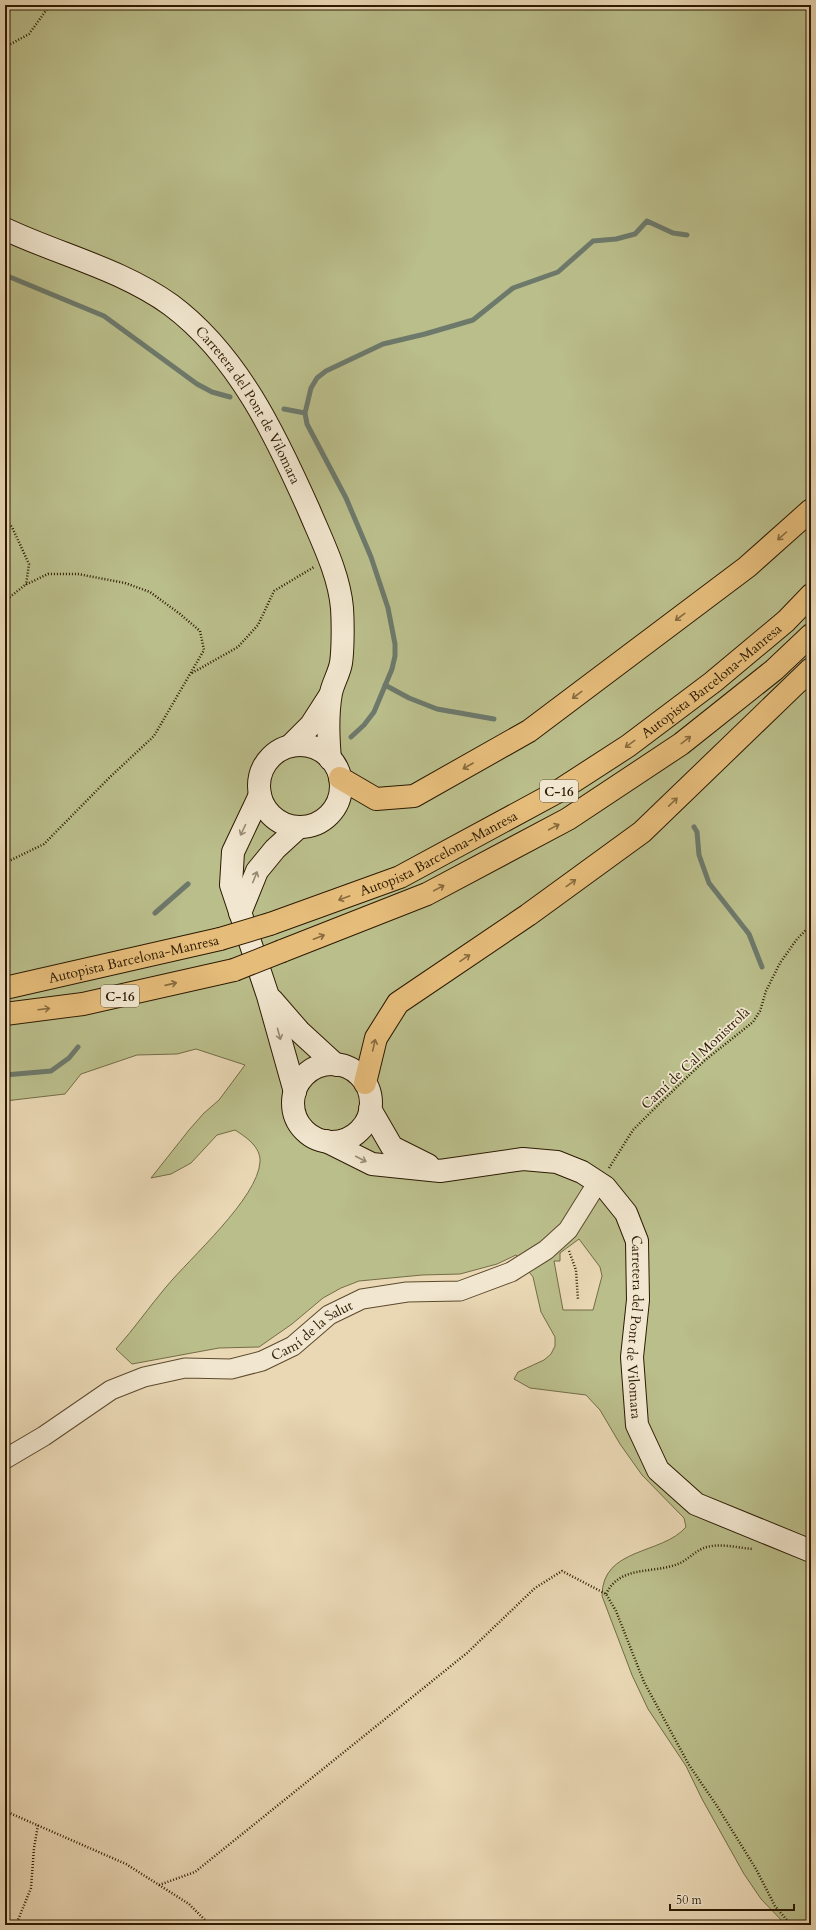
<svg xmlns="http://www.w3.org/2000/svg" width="816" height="1930" font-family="Cardo,serif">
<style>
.green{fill:#babe8b;stroke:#736c46;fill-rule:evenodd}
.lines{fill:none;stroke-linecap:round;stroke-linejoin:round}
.stream{stroke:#6d796b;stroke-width:5}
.street-casing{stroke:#5c4a2d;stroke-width:21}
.secondary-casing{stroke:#2c1a00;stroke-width:24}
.highway-casing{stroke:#2c1a00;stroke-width:24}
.path{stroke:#2c1a00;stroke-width:2.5;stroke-dasharray:1 2;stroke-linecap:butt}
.street{stroke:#f1e6cf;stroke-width:19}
.secondary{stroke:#f1e6cf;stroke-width:22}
.highway{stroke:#e5bc7a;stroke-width:22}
.highway-bridge-casing{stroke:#2c1a00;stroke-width:24;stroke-linecap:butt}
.highway-bridge{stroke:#e5bc7a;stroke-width:22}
.oneway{stroke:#886b3d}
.oneway2{stroke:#988a72}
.labels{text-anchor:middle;stroke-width:3.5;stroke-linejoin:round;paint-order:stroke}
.shield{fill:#f1e6cf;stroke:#67573e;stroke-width:1}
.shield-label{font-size:13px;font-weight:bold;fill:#2c1a00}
.street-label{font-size:14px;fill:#2c1a00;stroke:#f1e6cf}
</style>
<rect width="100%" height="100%" fill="#ead8b5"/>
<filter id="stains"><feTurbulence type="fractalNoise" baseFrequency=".005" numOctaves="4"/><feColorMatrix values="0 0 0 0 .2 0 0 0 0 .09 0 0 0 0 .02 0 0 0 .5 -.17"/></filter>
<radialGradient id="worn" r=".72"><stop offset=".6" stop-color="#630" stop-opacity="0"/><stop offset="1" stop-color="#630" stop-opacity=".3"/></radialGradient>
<path class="green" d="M5 5H811V1925H786L761 1899 744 1874 702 1799 686 1766 648 1709 632 1675 602 1596C602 1547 662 1555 686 1527L684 1518 642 1475 620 1444 600 1410 586 1395 530 1388 514 1379 518 1372 544 1360 551 1354 555 1346V1337L541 1312 533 1277 516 1255 497 1264 460 1274 422 1275 359 1281 341 1288 323 1298 292 1324 259 1347 219 1348 132 1364 116 1349C134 1329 149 1307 166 1287 190 1258 258 1198 260 1162 261 1147 246 1137 235 1130L217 1135 191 1163 171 1174 151 1178 189 1130 204 1113 219 1100 245 1065 196 1049 177 1054 137 1055 81 1074 65 1094 5 1101ZM579 1239 600 1267 602 1276 593 1310H563L554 1261H560V1253Z"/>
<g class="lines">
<path class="stream" d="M5 275 104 316 197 384 212 392 230 397
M284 409 305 413
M385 685 409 698 437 709 494 719
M351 737 364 725 374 712 392 669 395 656V644L388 608 371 557 346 498 307 424 305 413 311 388 317 378 326 371 383 344 425 334 473 320 513 288 558 272 593 241 616 239 635 234 647 221 673 233 687 235
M694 827 697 832 699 855 709 883 749 934 762 967
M155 913 188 884
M5 1075 51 1071 69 1058 78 1047"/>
<defs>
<g id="street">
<path id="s1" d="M5 1459 44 1436 111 1390 144 1377 185 1368 231 1369 262 1361 293 1346 329 1315 362 1299 407 1292 460 1291 511 1272 546 1250 568 1230 598 1182"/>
</g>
<g id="secondary">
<path id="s2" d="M5 229C60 255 121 269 171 305 238 355 276 436 309 510 322 541 339 574 342 608 343 622 343 650 341 663 339 674 333 683 331 693 327 715 328 737 330 759"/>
<circle cx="300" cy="786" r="41"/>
<path d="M290 746 311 725 329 697"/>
<path d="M260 795 233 852 231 885 268 996 295 1092"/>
<path d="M240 913 257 871 275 849 299 827"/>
<path d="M272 1000 299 1031 336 1065"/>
<circle cx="332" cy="1103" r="39"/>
<path d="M370 1109 392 1147 428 1165"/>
<path id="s3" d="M326 1141 372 1164 440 1171 523 1159 557 1162 582 1172 605 1187 626 1213 637 1241 638 1300 632 1357 637 1425 658 1470 696 1504 811 1551"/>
</g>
<g id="highway">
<path d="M340 778 376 799 414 796 529 731 747 567 811 510"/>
<path id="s4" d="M270 924 400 877 557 792 628 746 713 682 786 621 811 595"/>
<path d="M282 951 427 894 568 819 681 744 774 670 811 635"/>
<path id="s5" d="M5 988 220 939"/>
<path d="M5 1014 83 1004 234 970"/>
<path d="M365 1083 376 1038 398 1003 528 915 642 832 811 669"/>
</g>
</defs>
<use href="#street" class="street-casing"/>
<use href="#secondary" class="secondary-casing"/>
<use href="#highway" class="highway-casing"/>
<path class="path" d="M5 43 9 45 29 34 50 5
M5 519 12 527 29 564 26 585
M5 601 25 585 48 574H78L125 583 150 592 180 614 200 631 204 650 154 736 110 777 44 844 5 863
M192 673 238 647 258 625 274 591 314 567
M609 1168 633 1130 659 1104 704 1061 753 1022 760 1011 766 991 780 963 797 939 811 925
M569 1251 576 1270 578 1300
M606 1594C620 1565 652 1574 678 1564 688 1560 697 1549 707 1547 722 1543 738 1548 753 1549
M5 1811 126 1864 189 1904 210 1925
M159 1885 195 1872 467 1653 535 1588 562 1571 606 1594 616 1611 644 1682 689 1765 717 1806 756 1869 775 1906 791 1925
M16 1925 31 1888 34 1848 38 1825"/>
<use href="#street" class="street"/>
<use href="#secondary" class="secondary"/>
<use href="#highway" class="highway"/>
<defs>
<path id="highway-bridge" d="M220 939 270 924
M234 970 282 951"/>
</defs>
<use href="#highway-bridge" class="highway-bridge-casing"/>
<use href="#highway-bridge" class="highway-bridge"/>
</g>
<defs><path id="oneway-shaft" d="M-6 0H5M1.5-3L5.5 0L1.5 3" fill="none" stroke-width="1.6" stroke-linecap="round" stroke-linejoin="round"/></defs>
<g class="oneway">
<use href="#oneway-shaft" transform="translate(782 536) rotate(138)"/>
<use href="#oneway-shaft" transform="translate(680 617) rotate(143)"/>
<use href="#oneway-shaft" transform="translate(577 695) rotate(143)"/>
<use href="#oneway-shaft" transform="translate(686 740) rotate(-38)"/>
<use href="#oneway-shaft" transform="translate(630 744) rotate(144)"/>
<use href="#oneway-shaft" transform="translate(468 766) rotate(150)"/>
<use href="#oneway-shaft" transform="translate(673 802) rotate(-44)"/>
<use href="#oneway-shaft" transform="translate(554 827) rotate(-28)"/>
<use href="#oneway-shaft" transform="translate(571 883) rotate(-36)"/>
<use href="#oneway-shaft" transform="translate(439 888) rotate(-28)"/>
<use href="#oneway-shaft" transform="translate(344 898) rotate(160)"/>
<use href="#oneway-shaft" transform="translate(319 937) rotate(-21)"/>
<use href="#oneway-shaft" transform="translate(465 958) rotate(-34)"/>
<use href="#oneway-shaft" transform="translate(171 984) rotate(-13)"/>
<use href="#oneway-shaft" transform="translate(44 1009) rotate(-7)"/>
<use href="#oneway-shaft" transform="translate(374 1045) rotate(-77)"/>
</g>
<g class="oneway2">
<use href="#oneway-shaft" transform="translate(243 830) rotate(115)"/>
<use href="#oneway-shaft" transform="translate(255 877) rotate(-68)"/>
<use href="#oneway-shaft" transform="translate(279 1034) rotate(75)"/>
<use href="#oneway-shaft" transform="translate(361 1159) rotate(27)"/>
</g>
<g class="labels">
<g class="shield">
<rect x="540" y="780" width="38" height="22" rx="3"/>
<rect x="101" y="985" width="38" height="22" rx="3"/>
</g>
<g class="shield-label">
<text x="559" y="796">C-16</text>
<text x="120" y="1001">C-16</text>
</g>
<g class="street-label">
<text dy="5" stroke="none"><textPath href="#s2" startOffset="311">Carretera del Pont de Vilomara</textPath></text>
<text dy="5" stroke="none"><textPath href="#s4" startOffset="507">Autopista Barcelona-Manresa</textPath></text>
<text dy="5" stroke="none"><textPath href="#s4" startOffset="183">Autopista Barcelona-Manresa</textPath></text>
<text dy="5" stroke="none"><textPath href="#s5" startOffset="132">Autopista Barcelona-Manresa</textPath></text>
<text transform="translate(695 1058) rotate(-43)" y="5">Camí de Cal Monistrolà</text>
<text dy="5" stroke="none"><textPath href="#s3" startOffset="442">Carretera del Pont de Vilomara</textPath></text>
<text dy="5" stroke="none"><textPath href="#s1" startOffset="341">Camí de la Salut</textPath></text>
</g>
</g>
<rect width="816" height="1930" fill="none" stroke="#ead8b5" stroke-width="20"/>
<rect x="6" y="6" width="804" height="1918" fill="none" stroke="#2c1a00" stroke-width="2"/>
<rect x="10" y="10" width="796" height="1910" fill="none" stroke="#2c1a00"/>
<path d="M670 1904v6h124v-6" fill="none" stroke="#2c1a00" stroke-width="2"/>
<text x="676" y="1904" font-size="12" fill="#2c1a00" stroke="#f1e6cf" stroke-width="3" paint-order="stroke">50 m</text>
<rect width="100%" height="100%" filter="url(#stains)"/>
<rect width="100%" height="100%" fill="url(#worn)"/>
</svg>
